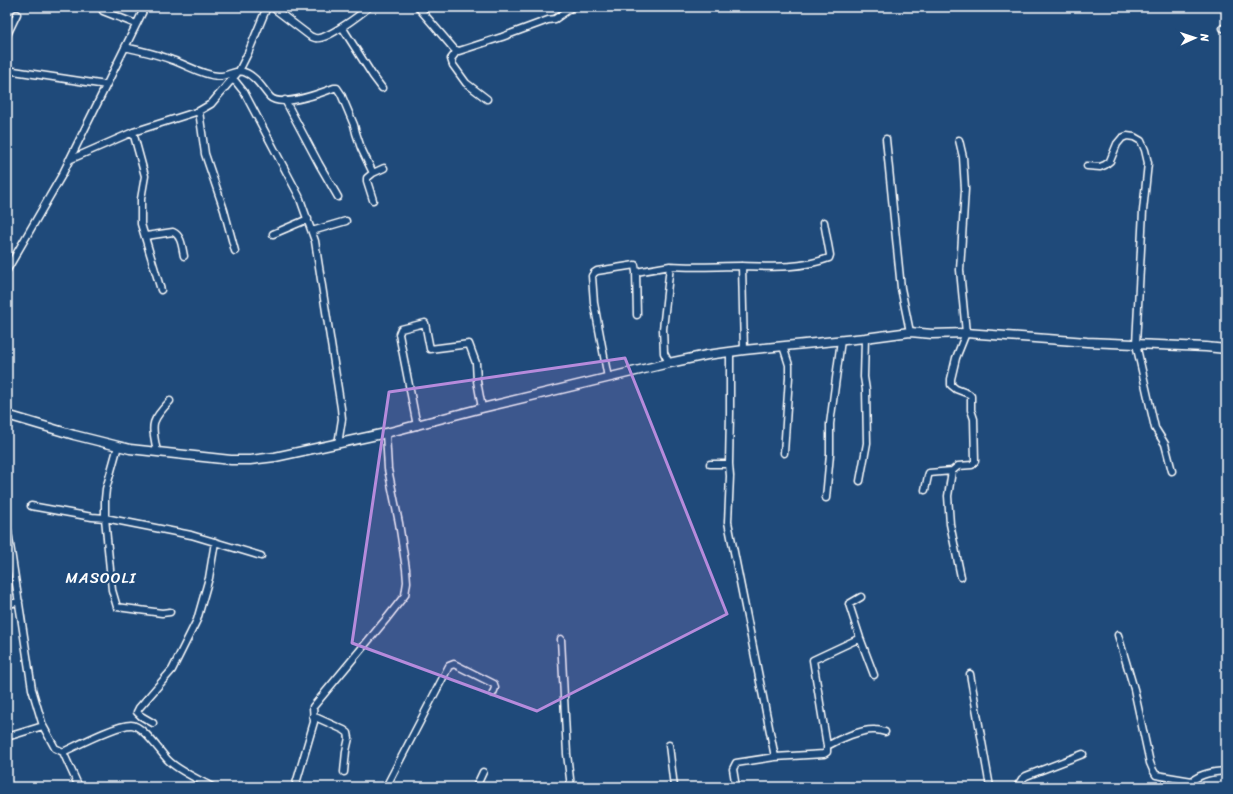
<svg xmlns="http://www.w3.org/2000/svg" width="1233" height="794" font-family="Sriracha,sans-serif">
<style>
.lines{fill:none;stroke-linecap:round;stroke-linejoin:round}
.minor-casing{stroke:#fff;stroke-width:9}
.tertiary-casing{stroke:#fff;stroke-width:11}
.minor{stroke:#1f4a7a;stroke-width:6}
.tertiary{stroke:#1f4a7a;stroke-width:8}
.marked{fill:#b68bdc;fill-opacity:0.2;stroke:#b68bdc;stroke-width:3;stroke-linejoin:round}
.labels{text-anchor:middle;stroke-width:4;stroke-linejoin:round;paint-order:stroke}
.quarter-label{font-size:15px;letter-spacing:1px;fill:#fff;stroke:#1f4a7a}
</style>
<rect width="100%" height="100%" fill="#1f4a7a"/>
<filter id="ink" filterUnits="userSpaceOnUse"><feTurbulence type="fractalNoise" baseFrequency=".025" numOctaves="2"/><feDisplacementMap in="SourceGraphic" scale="8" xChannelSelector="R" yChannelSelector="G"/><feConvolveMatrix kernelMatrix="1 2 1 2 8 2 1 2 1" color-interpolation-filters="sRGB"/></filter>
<g filter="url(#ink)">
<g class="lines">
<defs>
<path id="minor" d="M272 7 310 36C313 37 315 39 319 38 330 37 360 15 369 7
M418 7 454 49 459 51 502 37 548 20 555 19 572 7
M103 11 136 24
M342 27 373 76 382 88
M1223 28 1226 29
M7 35 17 14
M125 47C141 51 157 54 172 60 187 65 202 75 218 76 227 77 236 69 244 72 256 76 262 88 270 97 281 108 321 93 334 88H337L341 94 354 125 356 133 361 148 373 173
M457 51 451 59 453 65 466 83 487 99
M7 70 106 85
M232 79 236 82 244 92 299 196 315 241 341 408 342 419 338 444
M285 100 319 164 338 197
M199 111 205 154 224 210 235 251
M133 132 145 176 141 199V224L161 290
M886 139 901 288 910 332
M959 140 963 157 965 189 960 270 966 333 956 358 951 379V385L956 389 969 394 971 396V410L974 419 975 461 972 465 958 466 952 471 948 496 950 524 961 577
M69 160 133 132 199 111 211 104 239 71 248 53 267 7
M1087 166 1100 167 1105 165 1110 161 1117 144 1122 138 1127 136 1134 137 1141 141 1145 150 1148 163 1143 211 1136 344 1155 428 1165 444 1172 471
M373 200 367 181V178L373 173 384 168
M312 231 346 221
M273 234 308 219
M146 236 173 232C182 236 182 248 184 256
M742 266 744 350
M7 270 62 175 145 7
M637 315 636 272 670 266
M783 346 789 365V377L784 453
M730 352V413L729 464 730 476 728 522 775 757
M669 363 664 353 663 329 670 266C694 268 718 266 741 266 772 267 799 269 829 258L830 255 824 222
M608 378 594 303 592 276 594 273 597 271 635 265 636 272
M417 426 399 334 401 329 425 323 430 349 469 344 476 363 477 381 482 408
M118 446 106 489 105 499V518L112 590 117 607 162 613 170 612
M157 452C152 424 149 423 170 401
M710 464H729
M860 481 867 443 866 390 864 377 865 338
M925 490 928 476 929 473 952 471
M826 498 830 454V424L841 340
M31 506 92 517 105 518 191 535 261 556
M7 525 32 689 43 726 55 748 63 752 79 787
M861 597 849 604 860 638 874 675
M7 605 19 601
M1118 635 1134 689 1150 763 1153 770 1156 775 1192 781
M561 639 567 754 571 787
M970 674 990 787
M313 716 344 730 348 733 349 738 346 751 344 772
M153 723 141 716 137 712 139 708 172 670 197 620 209 578 215 542
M7 737 43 726
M669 745 674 787
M827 746C839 739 862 729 875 730 878 730 882 731 885 732
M63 752C78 745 116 725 131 725 143 725 160 752 168 760 177 770 200 780 212 787
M295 787 314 722 313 707 387 618 405 595 407 582 406 569 399 523 388 469 386 433
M386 787 449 666 454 664 494 684 495 688 493 693
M476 787 483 772
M736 787 733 769 736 763 775 757 824 754 827 752V746L813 660 860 638
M1017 787 1022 779 1026 776 1083 754
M1191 787 1192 781C1202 773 1213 772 1226 771"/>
<path id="tertiary" d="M7 415 74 435 130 449 231 460H250L275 457 386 433 482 408 669 363 707 355 744 350 865 338 910 332 932 334 966 333 1087 342 1206 347 1226 349"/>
</defs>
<use href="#minor" class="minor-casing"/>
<use href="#tertiary" class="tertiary-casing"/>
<use href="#minor" class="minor"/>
<use href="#tertiary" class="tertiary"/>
</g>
</g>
<path class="marked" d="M625 358 727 614 537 711 352 643 389 392Z"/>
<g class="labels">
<g class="quarter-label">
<text x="101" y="583">MASOOLI</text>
</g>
</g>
<rect width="1233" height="794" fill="none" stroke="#1f4a7a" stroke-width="24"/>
<rect x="12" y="12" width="1209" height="770" fill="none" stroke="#fff" stroke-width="1.5" filter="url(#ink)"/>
<g transform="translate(1195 38) rotate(87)" stroke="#1f4a7a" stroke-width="3" paint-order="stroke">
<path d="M0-3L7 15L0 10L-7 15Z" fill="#ffffff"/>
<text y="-6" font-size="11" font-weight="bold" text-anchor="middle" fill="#ffffff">N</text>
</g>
</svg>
